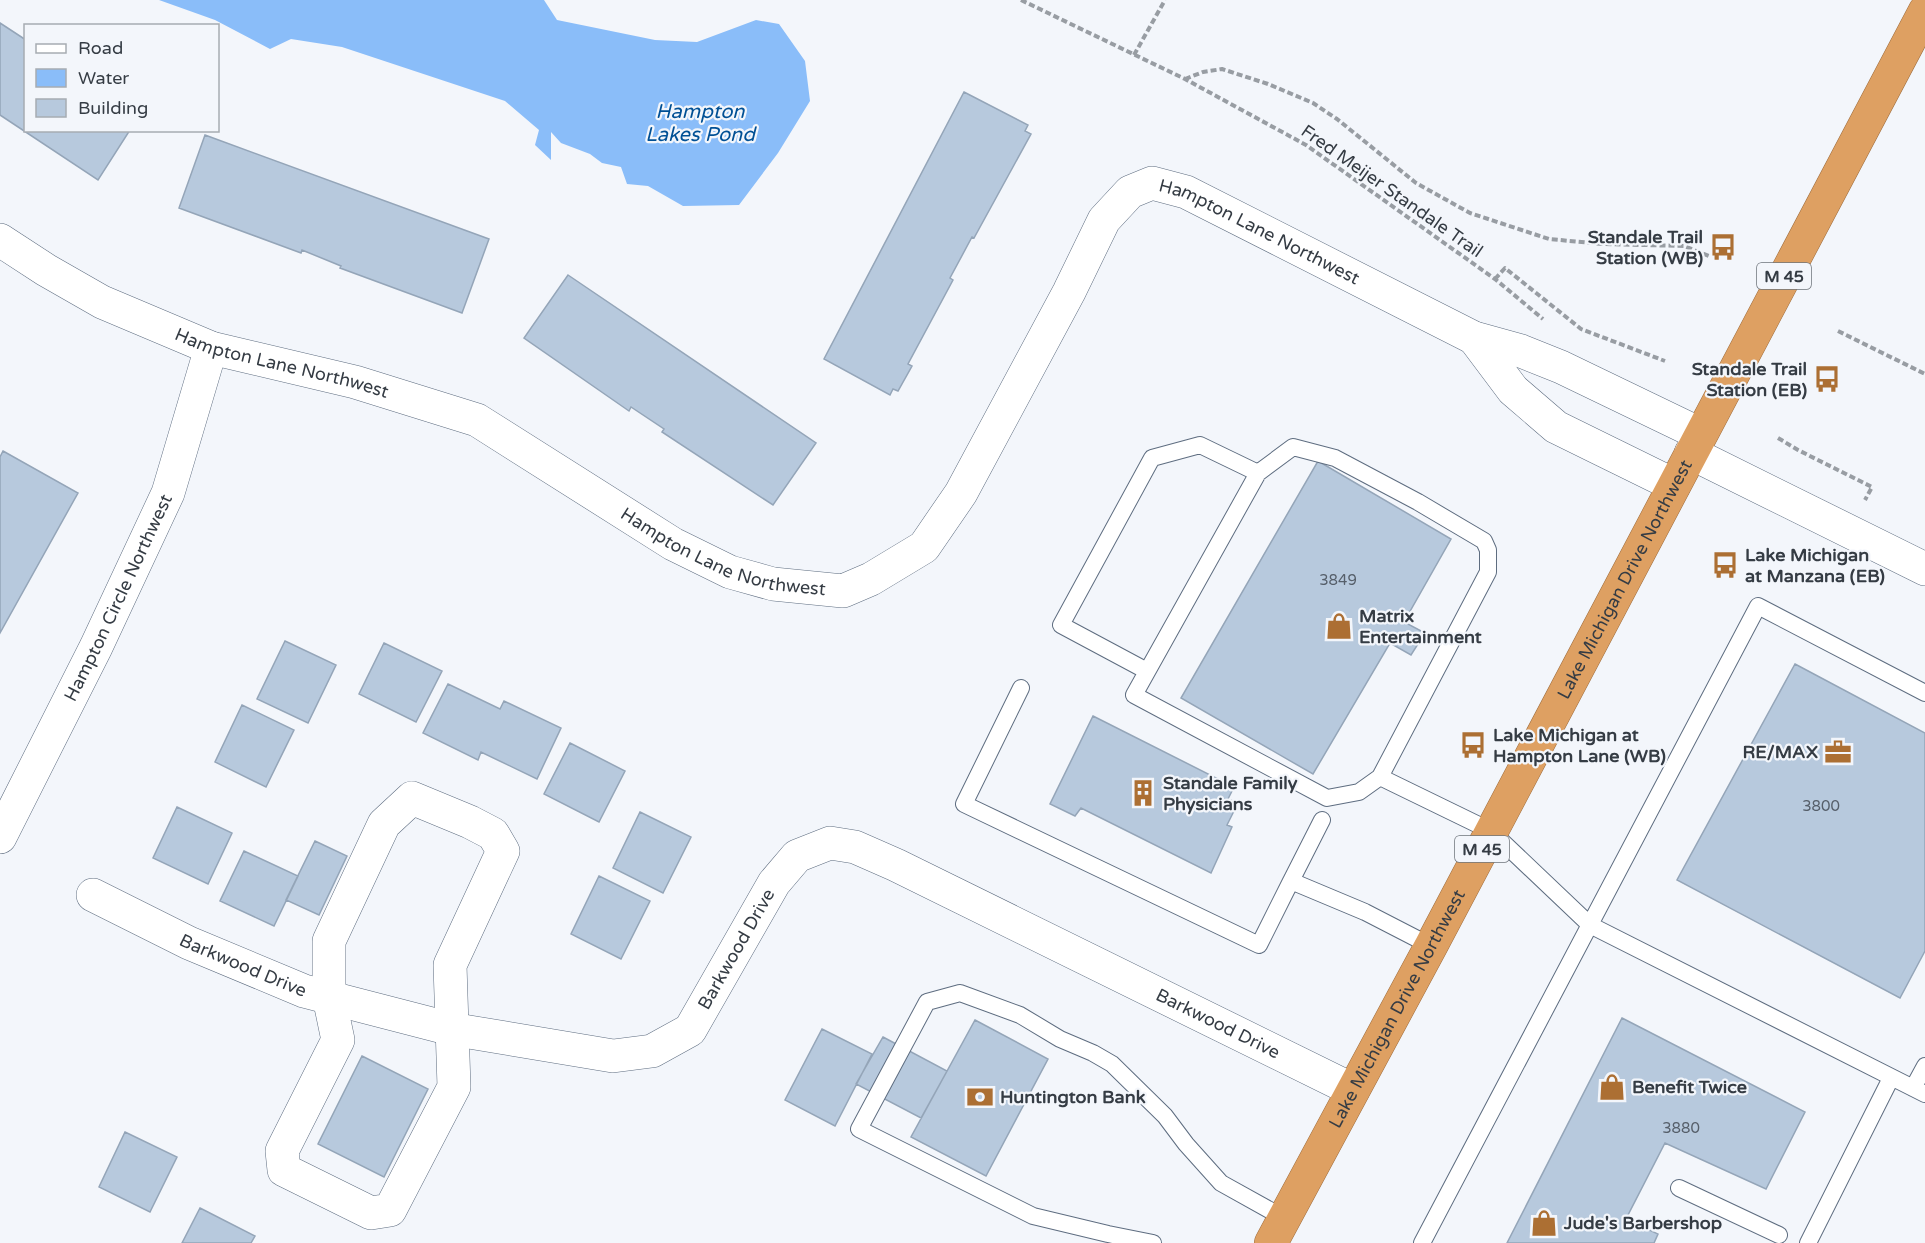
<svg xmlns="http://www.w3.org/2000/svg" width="1925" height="1243" font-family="'Varela Round',sans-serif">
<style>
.water{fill:#8abdf9}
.building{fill:#b7c9dd;stroke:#94a5b8;stroke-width:1.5}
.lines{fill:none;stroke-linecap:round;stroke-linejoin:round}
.service-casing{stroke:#5e6d80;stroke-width:18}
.minor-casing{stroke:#5e6d80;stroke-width:34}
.trunk-casing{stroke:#9e6d3e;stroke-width:34}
.path{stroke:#989da3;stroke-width:4;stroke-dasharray:6 3;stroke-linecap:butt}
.service{stroke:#fff;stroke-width:16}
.minor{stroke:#fff;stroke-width:33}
.trunk{stroke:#dea062;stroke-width:33}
.labels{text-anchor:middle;stroke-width:4.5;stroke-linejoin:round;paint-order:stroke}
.number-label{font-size:15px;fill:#565f6a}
.shield{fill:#f3f6fb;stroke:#6e747b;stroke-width:1.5}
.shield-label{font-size:16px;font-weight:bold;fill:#353c44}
.street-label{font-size:18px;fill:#353c44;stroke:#f3f6fb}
.poi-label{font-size:18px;font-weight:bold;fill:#353c44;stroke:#f3f6fb;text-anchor:start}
.water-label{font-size:20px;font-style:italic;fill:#005095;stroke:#f3f6fb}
</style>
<rect width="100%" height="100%" fill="#f3f6fb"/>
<path class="water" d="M159 0H544L557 20 655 40 697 42 756 20 779 24 805 61 810 101 778 153 739 205 683 206 648 186 627 184 621 167 602 163 590 154 561 143 551 132V160L535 145 539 130 505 101 342 47 291 39 270 49 215 20Z"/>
<path class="building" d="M0 23 26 40V130H130L98 180 0 115Z
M964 92 1028 125 1025 131 1031 134 974 238 972 237 950 278 953 280 908 364 912 366 898 391 893 389 890 395 824 359Z
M205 135 489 239 462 313 340 268 341 266 302 250 301 253 179 208Z
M568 275 816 443 773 505 662 432 664 429 631 407 629 411 524 338Z
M3 451 78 493 0 633V457Z
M1318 461 1451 539 1404 622 1425 633 1411 655 1390 643 1313 774 1181 698Z
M285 641 336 665 308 723 257 699Z
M384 643 442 671 416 722 359 694Z
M1795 664 1925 733V951L1900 998 1677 880Z
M448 684 500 709 504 701 561 728 537 779 481 752 478 760 423 733Z
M242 705 294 730 266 787 215 762Z
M1093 716 1234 787 1228 799 1238 803 1227 825 1232 827 1211 873 1081 808 1075 816 1050 804Z
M570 743 625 771 599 822 544 794Z
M177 807 232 833 208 884 153 858Z
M640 812 691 837 663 893 613 868Z
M315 841 347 856 319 915 286 900Z
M244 851 298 876 274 926 220 901Z
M599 876 650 901 621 959 571 934Z
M1622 1018 1805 1112 1766 1189 1665 1143 1626 1219 1658 1234 1654 1243H1507Z
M975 1020 1048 1059 986 1176 911 1137Z
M822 1029 872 1054 835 1126 785 1100Z
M883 1037 947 1071 921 1118 856 1084Z
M362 1056 428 1089 384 1177 318 1144Z
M125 1132 177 1157 150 1212 99 1187Z
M200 1208 255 1236 251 1243H182Z"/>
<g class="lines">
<defs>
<path id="service" d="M1147 671 1061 625 1152 458 1200 445 1258 473
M1021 688 964 804 1259 945 1291 881 1365 912 1431 946
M1380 777 1488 572V550L1484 541 1418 502 1335 458 1293 447 1258 473 1134 695 1327 798 1359 792 1380 777 1491 831 1590 925 1925 1094
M1291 881 1322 820
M1913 1088 1925 1066
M1679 1188 1779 1235
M1153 1243 1108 1234 1033 1216 859 1129 927 1002 960 993 1020 1015 1060 1039 1093 1053 1112 1064 1165 1116 1186 1144 1221 1183 1284 1218
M1422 1243 1758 606 1925 693
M1808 1243 1891 1078"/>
<g id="minor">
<path id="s1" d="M0 240 46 270 102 302 211 348 355 382 477 420 673 544 730 572 773 584 843 591 871 579 924 547 961 493 1069 292 1104 220 1130 192 1152 183 1186 192 1474 338 1521 351 1561 367 1700 434"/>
<path d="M1474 338 1513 390 1556 427 1674 485"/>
<path d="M1691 453 1925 569"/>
<path d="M412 798 470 822 493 834 503 851 450 965 454 1087 390 1210 371 1213 284 1170 282 1151 338 1040 329 997V941L384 824Z"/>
<path id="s2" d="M0 837 96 647 168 493 211 348"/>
<path id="s3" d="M93 895 189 943 304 991 451 1029 613 1056 652 1051 690 1030 774 883 797 856 830 843 855 847 896 865 1353 1090"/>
</g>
<g id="trunk">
<path id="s4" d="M1271 1243 1431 946 1925 11"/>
</g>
</defs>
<use href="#service" class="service-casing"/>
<use href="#minor" class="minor-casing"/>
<use href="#trunk" class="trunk-casing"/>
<path class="path" d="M1021 0 1185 79 1306 145 1495 279 1543 319
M1134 55 1165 0
M1185 79 1203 72 1222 69 1268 84 1313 103 1337 119 1416 183 1470 213 1549 239 1603 244 1684 246 1709 256
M1495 279 1505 268 1581 329 1665 361
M1838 331 1925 374
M1778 438 1798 450 1872 487 1865 500"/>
<use href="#service" class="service"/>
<use href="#minor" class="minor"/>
<use href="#trunk" class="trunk"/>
</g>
<defs>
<symbol id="bus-bare" viewBox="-9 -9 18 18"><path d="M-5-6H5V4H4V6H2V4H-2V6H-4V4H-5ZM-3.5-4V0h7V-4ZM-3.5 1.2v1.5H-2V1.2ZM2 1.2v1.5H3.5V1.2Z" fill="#ac6f33" stroke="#f3f6fb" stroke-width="2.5" paint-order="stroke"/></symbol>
<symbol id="shop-bare" viewBox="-9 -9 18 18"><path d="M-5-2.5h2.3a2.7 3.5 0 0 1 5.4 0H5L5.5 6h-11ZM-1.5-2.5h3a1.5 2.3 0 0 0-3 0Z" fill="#ac6f33" stroke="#f3f6fb" stroke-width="2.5" paint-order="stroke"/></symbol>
<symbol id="office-bare" viewBox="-9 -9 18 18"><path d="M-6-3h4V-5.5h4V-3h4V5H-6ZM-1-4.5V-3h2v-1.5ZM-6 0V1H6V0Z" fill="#ac6f33" stroke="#f3f6fb" stroke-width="2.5" paint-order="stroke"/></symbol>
<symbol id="building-bare" viewBox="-9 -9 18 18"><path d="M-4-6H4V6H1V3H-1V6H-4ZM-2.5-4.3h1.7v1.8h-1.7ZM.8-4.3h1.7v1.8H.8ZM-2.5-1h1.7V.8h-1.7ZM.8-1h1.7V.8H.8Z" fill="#ac6f33" stroke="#f3f6fb" stroke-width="2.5" paint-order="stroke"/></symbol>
<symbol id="bank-bare" viewBox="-9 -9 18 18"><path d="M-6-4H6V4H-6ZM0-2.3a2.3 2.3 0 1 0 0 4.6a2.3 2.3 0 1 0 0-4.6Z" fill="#ac6f33" stroke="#f3f6fb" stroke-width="2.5" paint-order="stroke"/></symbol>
</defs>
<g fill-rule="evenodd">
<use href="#bus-bare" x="1704" y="228" width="38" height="38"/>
<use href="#bus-bare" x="1808" y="360" width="38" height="38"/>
<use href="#bus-bare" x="1706" y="546" width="38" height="38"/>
<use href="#shop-bare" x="1320" y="607" width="38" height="38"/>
<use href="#bus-bare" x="1454" y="726" width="38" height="38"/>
<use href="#office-bare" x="1819" y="733" width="38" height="38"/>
<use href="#building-bare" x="1124" y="774" width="38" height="38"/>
<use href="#shop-bare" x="1593" y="1068" width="38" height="38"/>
<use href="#bank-bare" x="961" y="1078" width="38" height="38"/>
<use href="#shop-bare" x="1525" y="1204" width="38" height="38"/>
</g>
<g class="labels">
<g class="number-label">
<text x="1338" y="585">3849</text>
<text x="1821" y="811">3800</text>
<text x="1681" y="1133">3880</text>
</g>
<g class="shield">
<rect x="1757" y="263" width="54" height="26" rx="4.5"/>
<rect x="1455" y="836" width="54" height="26" rx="4.5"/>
</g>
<g class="shield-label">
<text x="1784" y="282">M 45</text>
<text x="1482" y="855">M 45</text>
</g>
<g class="street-label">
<text transform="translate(1392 191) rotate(35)" y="6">Fred Meijer Standale Trail</text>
<text dy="6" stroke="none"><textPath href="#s1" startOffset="1570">Hampton Lane Northwest</textPath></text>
<text dy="6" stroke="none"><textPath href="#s1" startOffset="310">Hampton Lane Northwest</textPath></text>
<text dy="6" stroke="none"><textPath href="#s1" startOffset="796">Hampton Lane Northwest</textPath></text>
<text dy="6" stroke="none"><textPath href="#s4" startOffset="752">Lake Michigan Drive Northwest</textPath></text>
<text dy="6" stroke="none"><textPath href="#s2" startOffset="267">Hampton Circle Northwest</textPath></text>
<text dy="6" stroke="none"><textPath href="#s3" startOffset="724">Barkwood Drive</textPath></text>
<text dy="6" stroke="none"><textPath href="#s3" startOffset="166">Barkwood Drive</textPath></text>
<text dy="6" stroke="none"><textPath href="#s4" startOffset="266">Lake Michigan Drive Northwest</textPath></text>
<text dy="6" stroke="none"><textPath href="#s3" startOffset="1300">Barkwood Drive</textPath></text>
</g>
<g class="poi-label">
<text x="1703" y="243" text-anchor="end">Standale Trail<tspan x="1703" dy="21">Station (WB)</tspan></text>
<text x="1807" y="375" text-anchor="end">Standale Trail<tspan x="1807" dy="21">Station (EB)</tspan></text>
<text x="1745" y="561">Lake Michigan<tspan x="1745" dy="21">at Manzana (EB)</tspan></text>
<text x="1359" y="622">Matrix<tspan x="1359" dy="21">Entertainment</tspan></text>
<text x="1493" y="741">Lake Michigan at<tspan x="1493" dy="21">Hampton Lane (WB)</tspan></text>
<text x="1818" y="758" text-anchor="end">RE/MAX</text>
<text x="1163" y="789">Standale Family<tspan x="1163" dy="21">Physicians</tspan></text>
<text x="1632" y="1093">Benefit Twice</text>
<text x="1000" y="1103">Huntington Bank</text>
<text x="1564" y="1229">Jude's Barbershop</text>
</g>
<g class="water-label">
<text x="700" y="118">Hampton<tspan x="700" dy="23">Lakes Pond</tspan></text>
</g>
</g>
<rect x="24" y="24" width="195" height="108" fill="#f3f6fb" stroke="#a7acb2" stroke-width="1.5"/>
<rect x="36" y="44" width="30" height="9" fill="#ffffff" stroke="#a7acb2" stroke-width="1.5"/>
<text x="78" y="54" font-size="18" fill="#353c44">Road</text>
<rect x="36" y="69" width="30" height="18" fill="#8abdf9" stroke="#a7acb2" stroke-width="1.5"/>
<text x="78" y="84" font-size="18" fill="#353c44">Water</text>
<rect x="36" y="99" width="30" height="18" fill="#b7c9dd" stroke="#a7acb2" stroke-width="1.5"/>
<text x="78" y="114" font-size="18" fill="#353c44">Building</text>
</svg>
